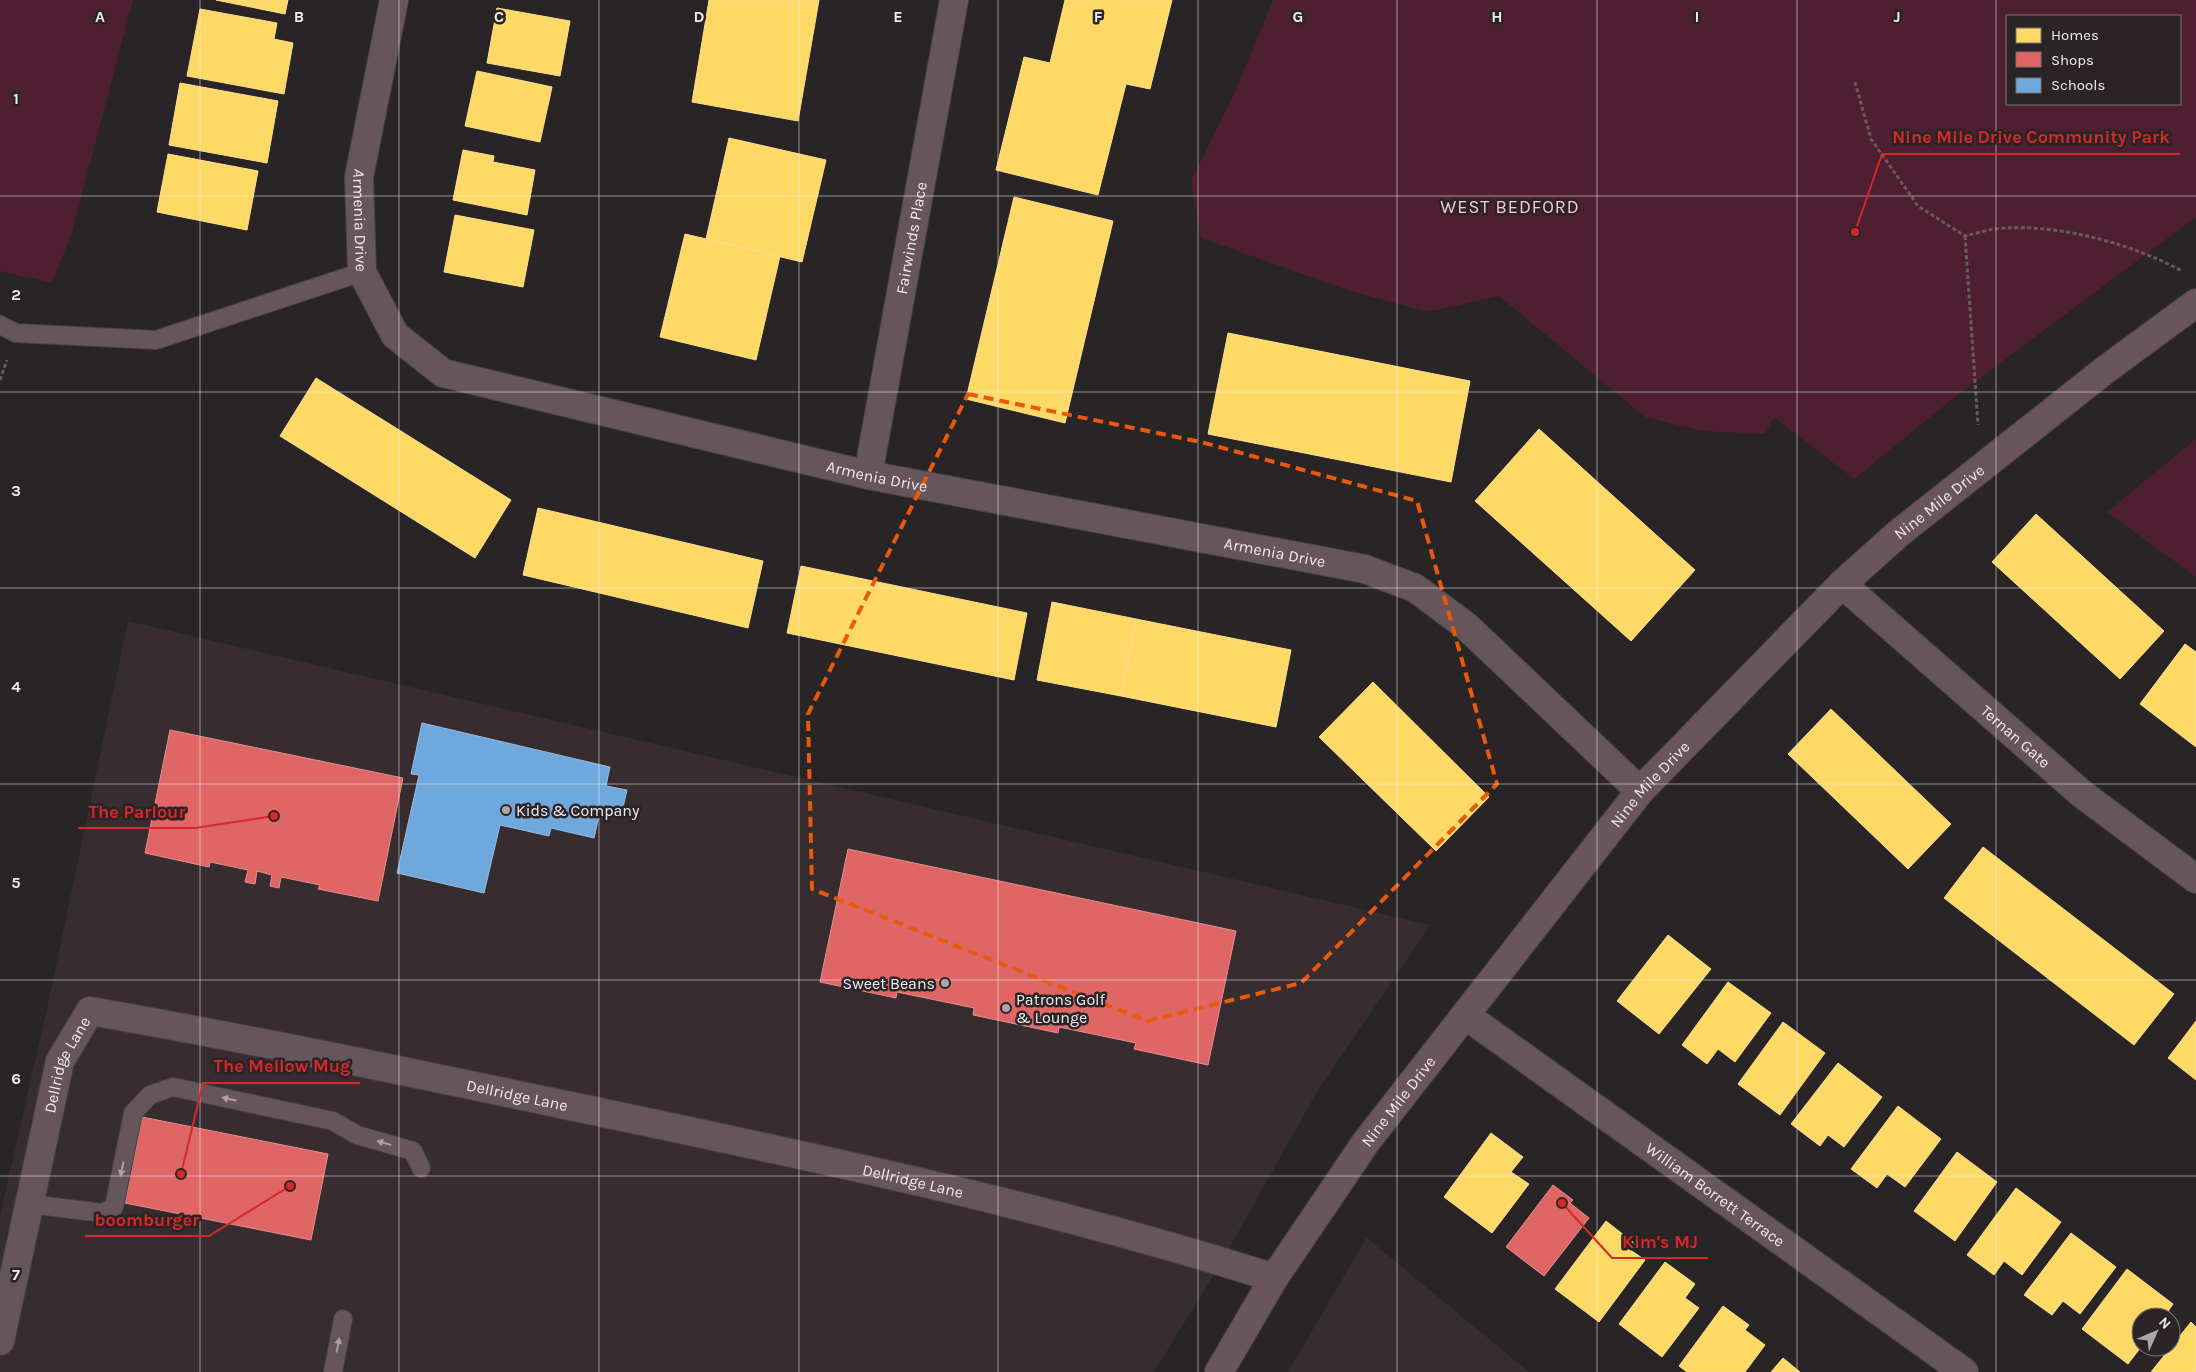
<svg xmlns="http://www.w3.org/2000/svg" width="2196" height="1372" font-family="Karla,sans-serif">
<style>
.built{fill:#372c2f}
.green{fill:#4e1f31;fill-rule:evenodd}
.homes{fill:#ffd966;stroke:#fade8e}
.shops{fill:#e06666;stroke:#e48e8e}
.schools{fill:#6fa8dc;stroke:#95bce1}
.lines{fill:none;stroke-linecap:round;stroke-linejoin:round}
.lane-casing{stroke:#444243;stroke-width:20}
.street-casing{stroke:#444243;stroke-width:30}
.secondary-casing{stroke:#444243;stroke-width:30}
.path{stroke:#675b5f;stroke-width:3;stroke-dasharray:4 2.5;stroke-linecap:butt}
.lane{stroke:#66555a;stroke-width:18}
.street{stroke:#66555a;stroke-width:28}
.secondary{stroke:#6b555d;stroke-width:28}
.oneway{fill:#aaa0a3}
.marked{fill:none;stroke:#e8590c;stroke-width:4;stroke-dasharray:10 6;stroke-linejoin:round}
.grid{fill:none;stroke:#efebec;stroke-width:1;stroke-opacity:0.55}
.poi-dot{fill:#aaa6a7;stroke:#2a2426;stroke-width:2}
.labels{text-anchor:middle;stroke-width:5;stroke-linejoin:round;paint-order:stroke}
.street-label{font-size:16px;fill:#efebec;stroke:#2a2426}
.poi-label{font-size:16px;fill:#efebec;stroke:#2a2426;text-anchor:start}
.neighbourhood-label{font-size:18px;letter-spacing:1px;fill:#fbc8d6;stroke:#2a2426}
.grid-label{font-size:16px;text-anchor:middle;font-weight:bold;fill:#efebec;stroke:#2a2426;stroke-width:5;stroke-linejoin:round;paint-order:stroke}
.leader{fill:none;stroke:#d62828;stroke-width:2}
.callout-dot{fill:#d62828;stroke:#2a2426;stroke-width:2}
.callout-label{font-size:18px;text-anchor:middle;font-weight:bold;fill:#d62828;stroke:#2a2426;stroke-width:5;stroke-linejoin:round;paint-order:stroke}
</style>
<rect width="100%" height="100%" fill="#292527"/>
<path class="built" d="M128 621 1430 925 1317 1092 1222 1261 1154 1372H0V1215L49 1000Z
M1367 1237V1238L1529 1372H1288Z"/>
<path class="green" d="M0 0H133L72 232 52 283 0 271Z
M1273 0H2196V217L1961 392 1854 479 1774 417 1765 434 1702 431 1645 417 1499 296 1428 312 1350 291 1201 238 1191 181 1235 92ZM2007 16H2180V104H2007Z
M2196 439V577L2107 512Z"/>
<path class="homes" d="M216 0H288L285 14Z
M709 0H819L798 121 692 102Z
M1065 0H1172L1150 89 1126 84 1098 195 996 170 1024 57 1050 63Z
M497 8 570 21 560 76 487 63Z
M200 9 277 23 274 39 293 43 284 94 187 76Z
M477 71 552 87 540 142 465 126Z
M180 83 278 101 267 163 169 145Z
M729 138 826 160 802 262 706 239Z
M463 150 494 156 493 162 535 170 527 215 453 200Z
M168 154 258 171 247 230 157 212Z
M1014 197 1113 221 1065 423 966 399Z
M455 215 534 230 523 287 444 272Z
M685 234 780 256 756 360 660 337Z
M1228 333 1470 381 1451 482 1208 434Z
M316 378 511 500 475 558 280 436Z
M1539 429 1695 570 1631 641 1475 501Z
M538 508 763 561 748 628 523 575Z
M2036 514 2164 631 2120 679 1992 562Z
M801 566 1027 613 1014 680 787 633Z
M1052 602 1136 619 1121 696 1037 680Z
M1136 619 1291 650 1276 727 1121 696Z
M2185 644 2196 652V747L2140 704Z
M1373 682 1489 797 1436 851 1319 737Z
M1831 709 1951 824 1908 869 1788 754Z
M1983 847 2174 994 2134 1045 1944 898Z
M1668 935 1711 969 1659 1034 1617 1001Z
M1728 982 1771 1013 1735 1062 1718 1049 1707 1064 1682 1045Z
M2196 1021V1080L2168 1058Z
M1783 1022 1825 1053 1780 1115 1738 1084Z
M1838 1063 1882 1097 1844 1147 1828 1135 1820 1146 1791 1124Z
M1898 1106 1941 1139 1905 1187 1887 1174 1877 1188 1851 1169Z
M1491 1133 1523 1157 1511 1172 1529 1184 1492 1233 1444 1197Z
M1957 1152 1997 1182 1955 1241 1914 1211Z
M2016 1188 2061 1222 2022 1275 2004 1261 1994 1275 1967 1255Z
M1606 1221 1634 1243 1629 1249 1645 1260 1599 1322 1555 1289Z
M2071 1233 2116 1267 2080 1314 2063 1301 2052 1315 2024 1295Z
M1665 1262 1695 1284 1685 1298 1699 1308 1662 1357 1619 1324Z
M2127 1269 2173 1304 2164 1317H2141V1347L2128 1364 2082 1329Z
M1723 1306 1749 1325 1745 1330 1765 1345 1745 1372H1687L1679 1366Z
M2191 1322 2196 1327V1372H2151Z
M1783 1358 1800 1372H1771Z"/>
<path class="shops" d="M170 730 403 778 378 901 318 889 320 885 281 877 279 888 270 886 272 875 257 871 255 884 245 882 248 870 210 862 209 867 145 853Z
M848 849 1236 931 1208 1065 1134 1049 1136 1043 1059 1027 1058 1033 973 1015 974 1008 897 992 896 998 820 982Z
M142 1117 328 1154 311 1240 125 1203Z
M1553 1185 1573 1200 1570 1203 1589 1218 1544 1276 1506 1247Z"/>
<path class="schools" d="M422 723 610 767 606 786 627 790 622 812 601 807 594 838 551 828 549 836 500 825 484 893 397 873 419 775 411 774Z"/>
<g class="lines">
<defs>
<path id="lane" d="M0 325 16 333 156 340 362 272
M29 1204 103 1213 114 1207 133 1113 150 1095 173 1087 333 1121 357 1135 413 1151 421 1168
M333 1372 343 1319"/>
<g id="street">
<path id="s1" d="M394 0 359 177 362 272 395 335 443 373 868 475 1365 569 1415 588 1466 626 1640 791"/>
<path id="s2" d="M868 475 954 0"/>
<path id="s3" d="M1842 584 2082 794 2196 879"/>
<path id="s4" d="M1465 1015 1964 1372"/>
<path id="s5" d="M0 1341 60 1061 90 1011C268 1042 446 1080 623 1117 841 1163 1062 1210 1274 1278"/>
</g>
<g id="secondary">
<path id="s6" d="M1219 1372 1274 1278 1366 1142 1640 791 1842 584 1899 533 2105 370 2196 303"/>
</g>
</defs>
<use href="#lane" class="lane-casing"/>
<use href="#street" class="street-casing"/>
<use href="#secondary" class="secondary-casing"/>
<path class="path" d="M1855 82 1871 139 1918 206 1965 236C1978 233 1992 228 2006 228 2063 225 2132 244 2182 271
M1965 236 1978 425
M0 380 7 360"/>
<use href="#lane" class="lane"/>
<use href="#street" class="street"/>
<use href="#secondary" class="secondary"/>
</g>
<defs><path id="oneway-solid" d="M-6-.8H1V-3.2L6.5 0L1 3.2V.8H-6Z" transform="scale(1.25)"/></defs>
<g class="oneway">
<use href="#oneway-solid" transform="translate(229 1099) rotate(-168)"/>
<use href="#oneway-solid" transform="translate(384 1143) rotate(-164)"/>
<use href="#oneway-solid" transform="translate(122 1169) rotate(102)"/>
<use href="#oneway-solid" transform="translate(338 1345) rotate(-79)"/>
</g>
<path class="marked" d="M968 394 1201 442 1417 501 1497 784 1301 983 1147 1021 812 889 808 714Z"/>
<path class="grid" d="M200 0V1372M399 0V1372M599 0V1372M799 0V1372M998 0V1372M1198 0V1372M1397 0V1372M1597 0V1372M1797 0V1372M1996 0V1372M0 196H2196M0 392H2196M0 588H2196M0 784H2196M0 980H2196M0 1176H2196"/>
<g class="poi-dot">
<circle cx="506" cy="810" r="5"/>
<circle cx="945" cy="983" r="5"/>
<circle cx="1006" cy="1008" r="5"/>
</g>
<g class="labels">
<g class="street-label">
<text dy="6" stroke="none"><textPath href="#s1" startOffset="224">Armenia Drive</textPath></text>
<text dy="6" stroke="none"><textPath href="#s2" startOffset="241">Fairwinds Place</textPath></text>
<text dy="6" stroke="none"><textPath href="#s1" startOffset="854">Armenia Drive</textPath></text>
<text dy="6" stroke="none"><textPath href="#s6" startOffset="1135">Nine Mile Drive</textPath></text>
<text dy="6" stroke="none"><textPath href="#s1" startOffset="1259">Armenia Drive</textPath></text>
<text dy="6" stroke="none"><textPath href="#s3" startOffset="231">Ternan Gate</textPath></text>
<text dy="6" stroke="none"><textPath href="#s6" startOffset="730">Nine Mile Drive</textPath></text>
<text dy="6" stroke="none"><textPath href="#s5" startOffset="285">Dellridge Lane</textPath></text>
<text dy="6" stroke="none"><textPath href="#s5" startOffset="780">Dellridge Lane</textPath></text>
<text dy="6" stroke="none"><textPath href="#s6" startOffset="325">Nine Mile Drive</textPath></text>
<text dy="6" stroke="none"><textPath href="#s5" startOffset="1185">Dellridge Lane</textPath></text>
<text dy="6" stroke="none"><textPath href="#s4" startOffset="308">William Borrett Terrace</textPath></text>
</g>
<g class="poi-label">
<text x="516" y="816">Kids &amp; Company</text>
<text x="935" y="989" text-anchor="end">Sweet Beans</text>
<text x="1016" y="1005">Patrons Golf<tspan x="1016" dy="18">&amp; Lounge</tspan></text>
</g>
<g class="neighbourhood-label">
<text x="1510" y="213">WEST BEDFORD</text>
</g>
</g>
<g class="grid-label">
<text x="100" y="22">A</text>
<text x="299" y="22">B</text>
<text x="499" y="22">C</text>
<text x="699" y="22">D</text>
<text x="898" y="22">E</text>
<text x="1098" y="22">F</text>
<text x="1298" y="22">G</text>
<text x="1497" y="22">H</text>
<text x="1697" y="22">I</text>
<text x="1897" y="22">J</text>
<text x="16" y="104">1</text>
<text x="16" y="300">2</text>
<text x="16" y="496">3</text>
<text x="16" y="692">4</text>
<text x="16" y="888">5</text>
<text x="16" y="1084">6</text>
<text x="16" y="1280">7</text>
</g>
<path class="leader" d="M1855 232L1882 154H2180M274 816L195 828H78M181 1174L203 1083H360M290 1186L209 1236H85M1562 1203L1612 1258H1708"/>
<g class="callout-dot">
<circle cx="1855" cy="232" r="5"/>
<circle cx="274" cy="816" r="5"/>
<circle cx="181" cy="1174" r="5"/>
<circle cx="290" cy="1186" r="5"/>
<circle cx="1562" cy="1203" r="5"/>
</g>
<g class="callout-label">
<text x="2031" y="143">Nine Mile Drive Community Park</text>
<text x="137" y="818">The Parlour</text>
<text x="282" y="1072">The Mellow Mug</text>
<text x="147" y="1226">boomburger</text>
<text x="1660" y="1248">Kim's MJ</text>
</g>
<rect x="2006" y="15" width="175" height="90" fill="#2a2426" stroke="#797475"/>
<rect x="2016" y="28" width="25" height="15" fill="#ffd966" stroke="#797475"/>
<text x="2051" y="40" font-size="15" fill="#efebec">Homes</text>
<rect x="2016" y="52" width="25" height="15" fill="#e06666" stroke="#797475"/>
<text x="2051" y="65" font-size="15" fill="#efebec">Shops</text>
<rect x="2016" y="78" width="25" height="15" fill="#6fa8dc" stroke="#797475"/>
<text x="2051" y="90" font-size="15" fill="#efebec">Schools</text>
<g transform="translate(2156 1332) rotate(45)"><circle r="24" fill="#2a2426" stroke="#797475"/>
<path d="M0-4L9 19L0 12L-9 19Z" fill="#aaa6a7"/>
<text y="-8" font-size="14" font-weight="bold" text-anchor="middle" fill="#efebec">N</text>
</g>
</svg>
